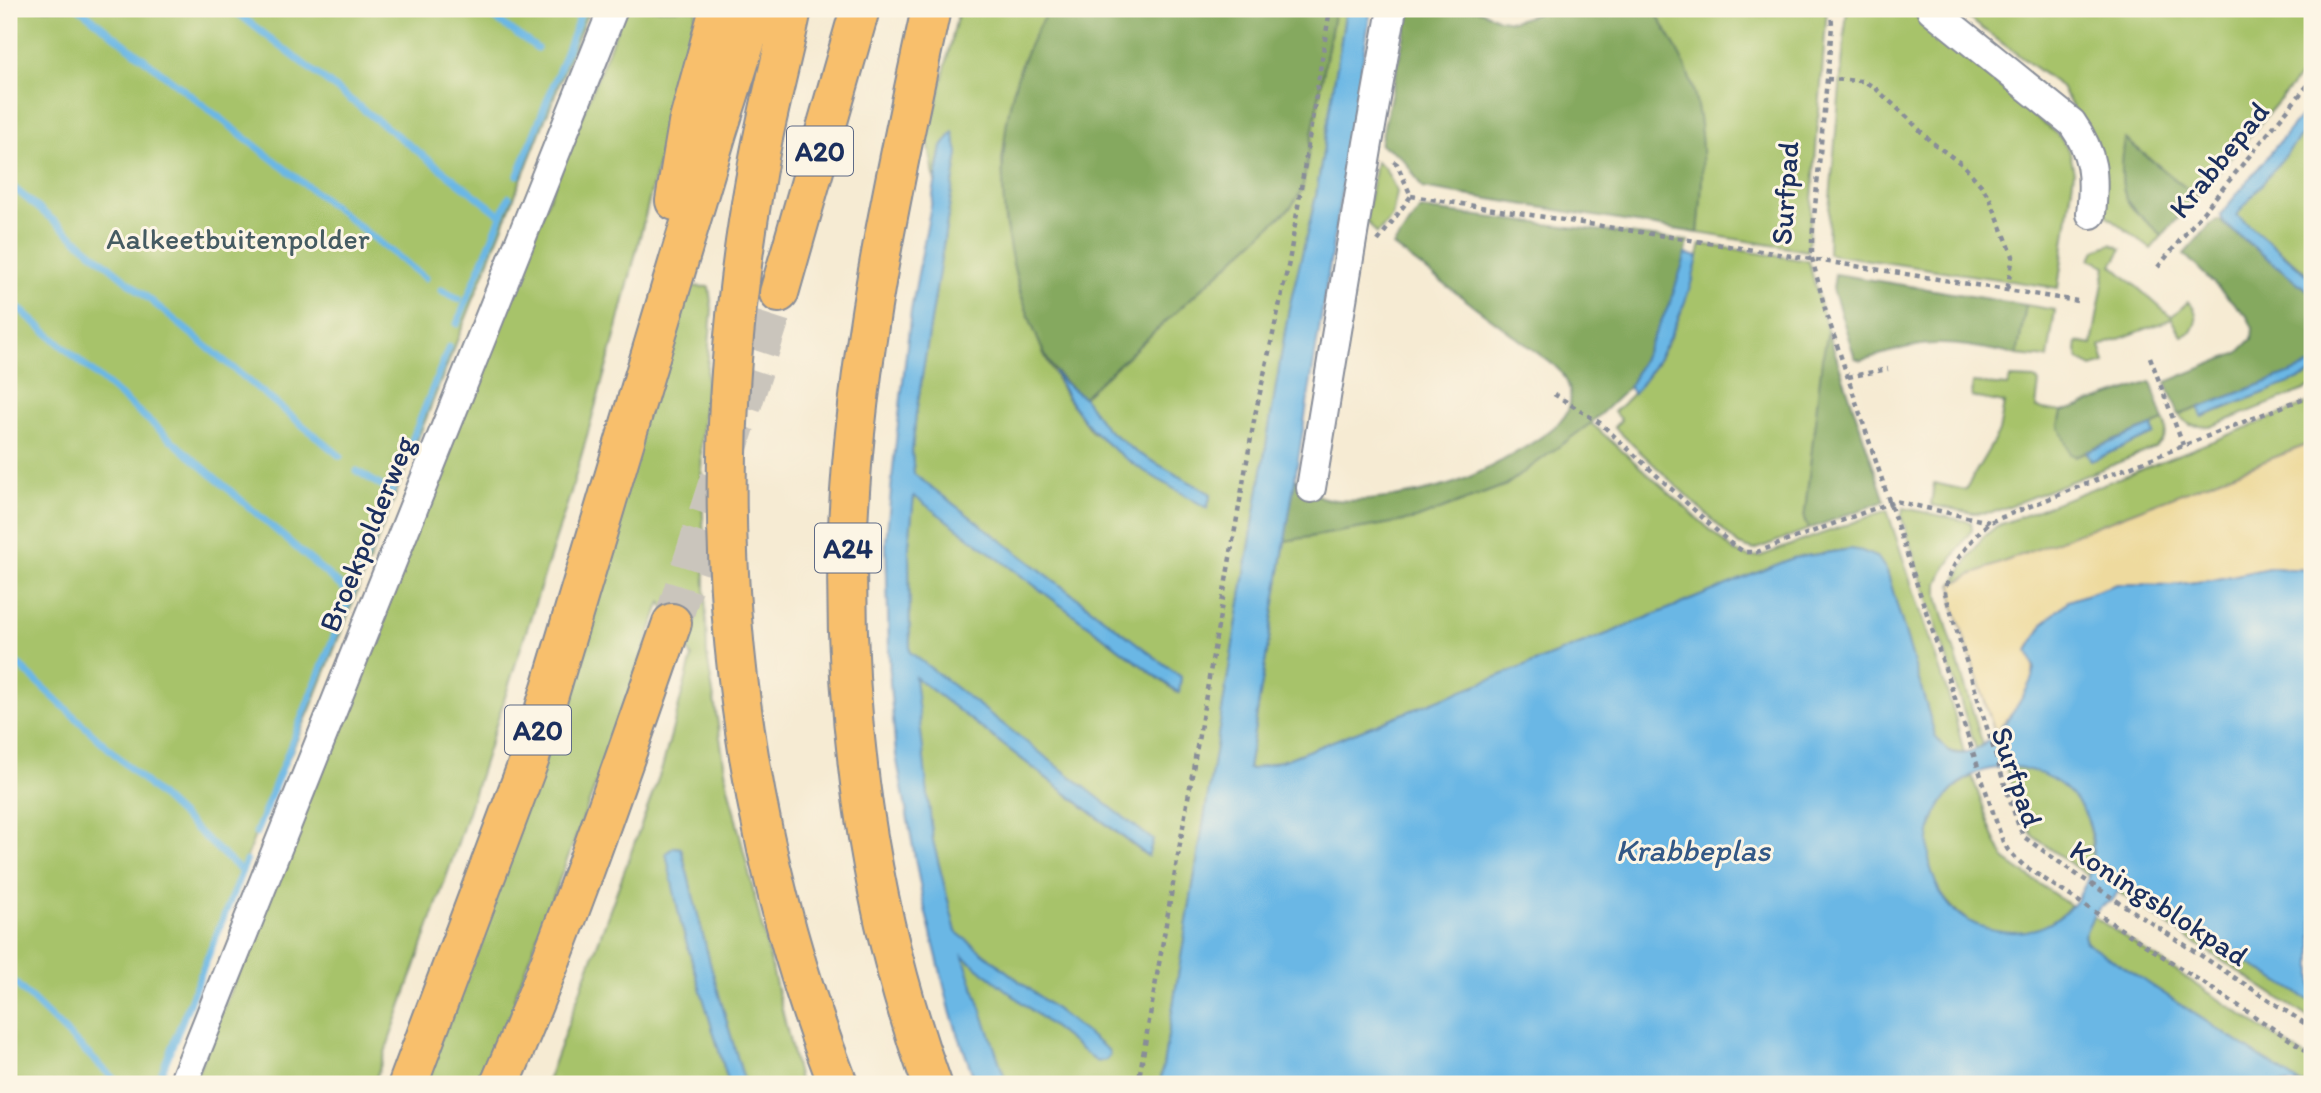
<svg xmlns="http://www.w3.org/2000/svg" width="2321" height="1093" font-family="Itim,sans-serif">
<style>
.green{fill:#a7c36a;stroke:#617964;stroke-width:2}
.forest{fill:#85a95e;stroke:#506c5e;stroke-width:2}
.sand{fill:#eeda9e;stroke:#84847e;stroke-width:2}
.water{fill:#6bb7e5;stroke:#4373a2;stroke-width:2;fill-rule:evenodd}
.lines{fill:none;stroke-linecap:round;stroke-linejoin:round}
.stream{stroke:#6bb7e5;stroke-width:7}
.highway-tunnel{stroke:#cac5bc;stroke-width:38;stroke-dasharray:38 19;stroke-linecap:butt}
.minor-casing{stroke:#888d98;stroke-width:32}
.highway-casing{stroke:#888d98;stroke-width:42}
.path{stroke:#888d98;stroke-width:4.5;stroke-dasharray:5 5;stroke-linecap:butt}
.minor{stroke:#fff;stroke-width:28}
.highway{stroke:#f8bf6c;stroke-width:38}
.labels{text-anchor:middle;stroke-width:6;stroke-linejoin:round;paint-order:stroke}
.shield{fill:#fcf5e5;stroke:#5e6a86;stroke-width:2}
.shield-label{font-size:28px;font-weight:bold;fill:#1b2f5e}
.street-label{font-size:30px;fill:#1b2f5e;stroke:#fcf5e5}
.park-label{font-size:30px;fill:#455b62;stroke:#fcf5e5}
.water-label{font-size:32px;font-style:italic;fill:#335886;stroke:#fcf5e5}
</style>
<rect width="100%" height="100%" fill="#fcf5e5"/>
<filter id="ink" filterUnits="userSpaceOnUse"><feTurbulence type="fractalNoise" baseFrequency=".0143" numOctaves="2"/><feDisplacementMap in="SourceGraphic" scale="14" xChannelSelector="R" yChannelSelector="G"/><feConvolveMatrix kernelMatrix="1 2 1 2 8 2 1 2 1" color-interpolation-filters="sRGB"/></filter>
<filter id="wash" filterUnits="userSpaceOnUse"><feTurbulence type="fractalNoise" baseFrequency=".00686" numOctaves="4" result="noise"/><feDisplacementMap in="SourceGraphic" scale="28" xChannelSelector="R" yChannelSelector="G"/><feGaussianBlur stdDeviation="1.57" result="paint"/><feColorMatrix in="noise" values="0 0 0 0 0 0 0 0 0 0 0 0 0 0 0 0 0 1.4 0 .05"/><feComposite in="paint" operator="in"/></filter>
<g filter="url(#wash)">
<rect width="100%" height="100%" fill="#f6ebd3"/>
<path class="green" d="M9 9H589L312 705 256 833 157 1084H9Z
M625 9H697L613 344 571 492 456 849 374 1084H193Z
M959 9H1049L1021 65 1011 104 1002 159 1005 223 1020 293 1044 354 1065 395 1091 431 1207 508 1211 494 1136 452 1106 428 1083 397 1291 207 1302 190 1335 9H1346L1316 196 1289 308 1160 1084H1007L962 955 1097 1062 1108 1050 956 932 933 841 914 676 1147 856 910 652 909 544 914 495 1178 693 1181 677 914 474 912 452 916 414 958 153 952 133 942 147 935 182 928 140Z
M1654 9H1827L1808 251 1698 233C1707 139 1702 91 1654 9Z
M1847 9H1908L2060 137 2070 153 2074 172 2058 288 1828 254 1829 210Z
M1956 9H2312V62L2197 197 2126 139C2122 157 2118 189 2130 205 2139 216 2152 226 2162 236L2151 249 2106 215 2079 117 2060 86Z
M2312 122V277L2236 215Z
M1376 162 1385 168 1397 192 1392 217 1377 234 1366 220Z
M1701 244 1809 261C1811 274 1828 326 1827 334 1819 395 1811 458 1804 520L1809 529 1754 550 1739 545 1614 427 1621 420 1614 412C1664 369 1687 307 1701 244Z
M2111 244 2122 249 2112 265 2171 317 2188 302C2199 312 2198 320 2191 332L2182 336 2172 319 2100 346 2105 363 2092 367 2079 360 2076 351 2077 342 2092 345 2106 266 2090 259 2096 250Z
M685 286 709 287 712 309 701 446 707 655 727 782 800 1084H745L711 967 681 848 674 847 681 924 729 1084H546L662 768 692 657 661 602 595 787 514 998 517 1000 484 1084H426Z
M2026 305 2055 310 2048 358 2017 355Z
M2312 374V387L2210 427 2190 425 2179 415 2199 408 2203 417Z
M2010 378 2035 379 2039 382 2036 408 2062 412 2059 426 2075 456 2087 452 2091 461 2154 434 2152 426 2164 421C2170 431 2163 441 2155 448L1994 512 1973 513 1931 505 1934 483 1965 490 1999 432 2004 403 1972 397 1973 383 2007 386Z
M2312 402V443L1980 571 1953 584 1982 538 1997 526Z
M1591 423 1735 552 1749 557 1761 556 1887 510 1954 713 1964 753C1949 753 1942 748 1935 735L1887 571 1851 549 1793 558 1612 632 1287 759 1253 769H1248L1285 541 1416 519 1506 485Z
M1904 508 1971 522 1972 529 1943 572 1938 583V597L1983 745 1976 749 1901 516Z
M2010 766C2075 774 2101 814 2089 877L2033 836 2022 815 2006 767Z
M1972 776 1993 835 2005 860 2071 906C1985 996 1858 845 1972 776Z
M2127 888 2312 1002V1020L2118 892Z
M2093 916 2312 1061V1084H2301L2086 942 2084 935Z"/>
<path class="forest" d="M1049 9H1335L1302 190 1291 207 1083 397C1049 372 1042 352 1028 314 992 216 991 99 1049 9Z
M1410 9H1477L1499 19 1513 21 1536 14 1543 9H1654C1664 28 1676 46 1685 66 1707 119 1704 177 1698 233L1422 188C1411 169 1402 152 1380 145Z
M2125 139 2197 197 2162 236C2152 226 2139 216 2130 205 2118 189 2122 157 2125 139Z
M1420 209 1688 241 1685 258 1670 303 1629 387 1591 423 1506 485 1416 519 1285 541 1295 478C1303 484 1312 493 1321 497 1351 507 1418 494 1448 485 1473 478 1554 436 1566 414 1576 397 1568 378 1555 366L1393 246Z
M2219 220 2312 294V365L2179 415 2166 382 2238 353 2252 339 2253 328 2247 316 2184 254 2210 225Z
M1835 274 2026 305 2017 355C1990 350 1963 343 1936 344 1911 344 1885 354 1861 360L1855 358 1833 289Z
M1828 332 1885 501 1809 529 1804 520 1822 359Z
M2151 382 2164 421 2075 456 2070 454 2059 426 2062 412Z"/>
<path class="sand" d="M2312 443V570L2269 568 2213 580 2172 585 2117 584 2044 623 2028 650C2046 681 2014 711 1995 733L1953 603V584L1980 571Z"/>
<path class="water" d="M1346 9H1371L1248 769H1253L1287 759 1612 632 1793 558 1851 549 1862 551 1878 558 1887 571 1935 735C1967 793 2026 701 2035 669L2028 651 2044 623 2068 601 2117 584 2172 585 2213 580 2269 568 2312 570V1002L2127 888 2118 892 2112 901 2101 906 2093 916 2084 935 2086 942 2301 1084H1160L1289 308 1316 196ZM2010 766C2139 782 2104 951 1995 930 1976 927 1957 917 1946 901 1915 858 1926 800 1974 774 1986 768 1998 768 2010 766Z
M2312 102V122L2237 215 2312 279V294L2224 223 2220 215Z
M953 132 958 153 916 414 912 452 914 474 1181 677 1179 693 914 496 909 544 910 652 1153 840 1148 856 915 677 933 841 956 932 1108 1050 1110 1055 1106 1060 1097 1062 963 956 1007 1084H976L951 1014 923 901 896 755 890 684 886 542 894 459 911 311 942 147Z
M1686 254 1698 257C1687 308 1665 353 1634 394L1629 387 1670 303Z
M2312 365V374L2202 417 2199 408Z
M1055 372 1063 382 1083 397 1106 428 1136 452 1211 494 1207 508C1143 470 1086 445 1055 372Z
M2152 426 2154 434 2091 461 2087 452Z
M674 847 681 848 711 967 745 1084H729L681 924 666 853Z"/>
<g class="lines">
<path class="stream" d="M80 9 425 278
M232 9 501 215
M481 9 537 48
M518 175 583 9
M9 184 340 456
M441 290 459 299
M9 300 350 594
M457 324 509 197
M357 471 391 492
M9 656 241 871
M256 833 449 347
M9 977 119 1084
M157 1084 246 861"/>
</g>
</g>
<g filter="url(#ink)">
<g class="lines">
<path class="highway-tunnel" d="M672 623 779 293"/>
<defs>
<path id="minor" d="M1931 9 2072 123C2094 154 2095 177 2091 214
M1311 488 1368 143 1392 9
M183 1084 613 9"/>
<path id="highway" d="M792 9C781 64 765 119 756 175 744 240 736 306 731 372 713 609 752 863 838 1084
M931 9C895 176 855 357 848 528 842 715 868 908 932 1084
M675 201 688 124 719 9
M779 293 860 9
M408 1084 530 758 717 133 756 9
M500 1084C565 934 618 778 672 623"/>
</defs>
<use href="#minor" class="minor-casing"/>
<use href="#highway" class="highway-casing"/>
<path class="path" d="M1831 9 1832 26 1812 239V258L1825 309 2003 842 2008 850 2023 865 2312 1054
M1827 79 1863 81 1874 87 1907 117 1930 141 1963 165 1981 185 1990 199 2013 256 2007 291
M1411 196 2077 301
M1378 241 1411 196 1397 164 1390 159
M2158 267 2312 80
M2150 357 2183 445
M1848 377 1888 369
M1554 394 1600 423 1730 543 1744 552H1757L1895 501 1989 522
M2312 395 1990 522C1972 537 1946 570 1945 593L2002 776 2019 827 2024 837 2076 874 2312 1028
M1138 1084 1255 415 1289 262 1330 9"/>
<use href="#minor" class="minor"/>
<use href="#highway" class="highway"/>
</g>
</g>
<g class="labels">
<g class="shield">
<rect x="787" y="126.5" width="66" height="49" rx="5"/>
<rect x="815" y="523.5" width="66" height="49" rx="5"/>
<rect x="505" y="705.5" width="66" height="49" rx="5"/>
</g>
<g class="shield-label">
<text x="820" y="161">A20</text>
<text x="848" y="558">A24</text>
<text x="538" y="740">A20</text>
</g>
<g class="street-label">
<text transform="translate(2219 160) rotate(-51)" y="10">Krabbepad</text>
<text transform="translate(1785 193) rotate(-86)" y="10">Surfpad</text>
<text transform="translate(367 534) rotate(-68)" y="10">Broekpolderweg</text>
<text transform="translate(2017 777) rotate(71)" y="10">Surfpad</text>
<text transform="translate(2159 903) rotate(33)" y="10">Koningsblokpad</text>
</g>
<g class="park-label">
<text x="238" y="249">Aalkeetbuitenpolder</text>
</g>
<g class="water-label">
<text x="1693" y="861">Krabbeplas</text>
</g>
</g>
<rect width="2321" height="1093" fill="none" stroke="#fcf5e5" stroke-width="35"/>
</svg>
